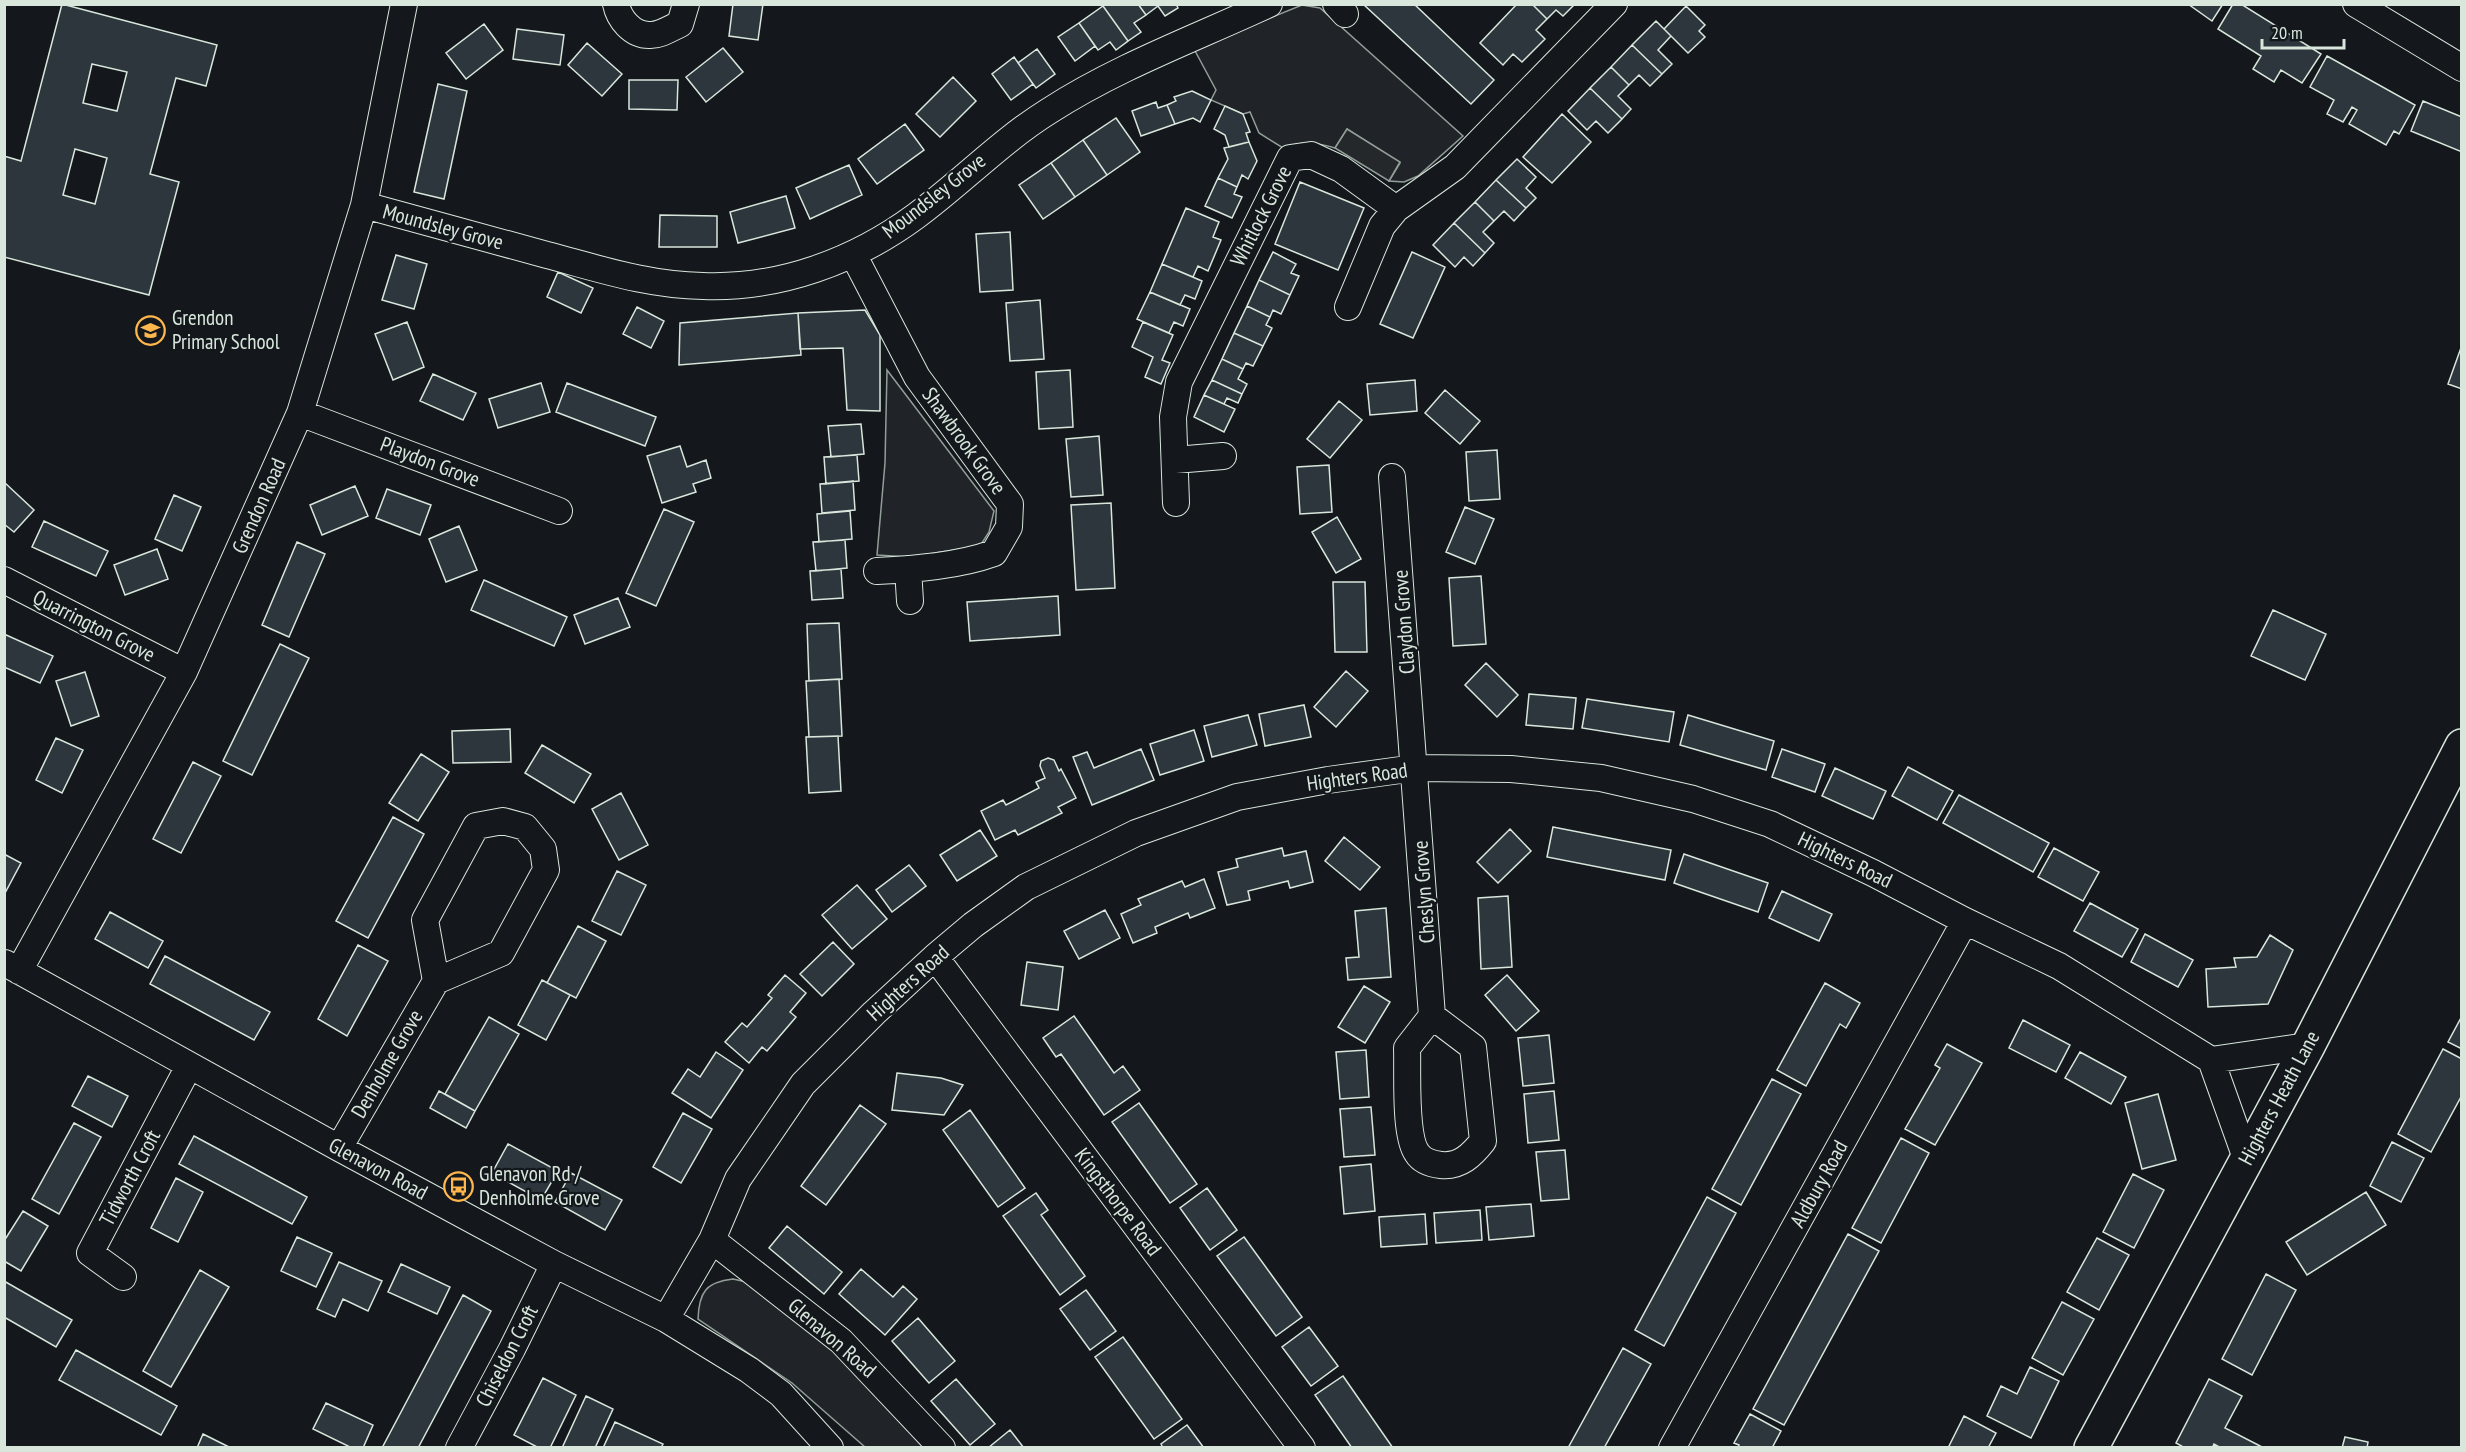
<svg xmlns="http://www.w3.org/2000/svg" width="2466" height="1452" font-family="'PT Sans Narrow',sans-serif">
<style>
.green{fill:#202428;stroke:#939e99;stroke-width:1.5}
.parking{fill:#24282b;stroke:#939e99;stroke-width:1.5}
.building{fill:#2c363c;stroke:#d8e6dc;stroke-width:1.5;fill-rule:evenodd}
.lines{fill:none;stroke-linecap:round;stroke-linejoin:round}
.street-casing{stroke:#d8e6dc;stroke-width:28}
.secondary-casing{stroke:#d8e6dc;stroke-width:36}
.street{stroke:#14181c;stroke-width:26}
.secondary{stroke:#14181c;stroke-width:33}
.labels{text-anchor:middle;stroke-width:4.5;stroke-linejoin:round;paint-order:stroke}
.street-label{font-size:21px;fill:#d8e6dc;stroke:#14181c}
.poi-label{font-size:21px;fill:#d8e6dc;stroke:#14181c;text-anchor:start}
</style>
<rect width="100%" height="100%" fill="#14181c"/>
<path class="green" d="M1302 5 1320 8 1463 136 1418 176 1404 182 1389 181 1400 163 1347 129 1335 148C1315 142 1303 141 1283 148L1259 133 1250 112 1243 114 1211 100 1216 90 1194 49Z
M887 370 994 511 989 532 980 546 909 557 877 555 885 463Z
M733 1279 751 1283 841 1352 926 1447H865L792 1383 698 1319C699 1292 706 1282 733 1279Z"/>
<path class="parking" d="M1347 129 1400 162 1389 181 1335 148Z"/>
<path class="building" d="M62 4 217 45 206 86 176 78 150 174 179 182 149 295 4 257V156L21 161ZM92 64 127 72 117 111 83 103ZM75 149 107 158 95 204 63 195Z
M733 4H763L758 40 729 36Z
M1105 4H1138L1146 15 1134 23 1141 32 1128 41 1103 6Z
M1138 4H1176L1178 8 1165 16 1158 6 1146 15Z
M1363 4H1414L1494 80 1471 104Z
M1517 4H1532L1547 19 1536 30 1545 39 1522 62 1513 54 1503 65 1480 43Z
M1532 4H1574V5L1563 16 1556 10 1547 19Z
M2188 4H2223L2212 21Z
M2233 4H2241L2321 54 2302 83 2281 70 2274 82 2253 69 2261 56 2218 29Z
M1103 6 1128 41 1116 50 1110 42 1098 50 1079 23Z
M1686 6 1705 25 1699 31 1705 37 1688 53 1664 29Z
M1656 21 1671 36 1658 50 1672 64 1662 74 1632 45Z
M1079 23 1095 46 1075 61 1058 37Z
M484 24 503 50 466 79 446 53Z
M517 29 564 35 560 65 513 59Z
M587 43 622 74 602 96 568 65Z
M1632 45 1662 74 1650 86 1639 75 1629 85 1611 67Z
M723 48 743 72 706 102 686 77Z
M1037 49 1055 74 1036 88 1018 63Z
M2327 56 2415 105 2399 134 2394 131 2386 145 2349 124 2357 110 2352 107 2343 122 2327 114 2334 100 2310 87Z
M1014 57 1033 84 1011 100 992 74Z
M1611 67 1629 85 1618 96 1631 109 1622 119 1590 88Z
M953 77 976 101 940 137 916 114Z
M629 80H678L677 110 629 109Z
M438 84 467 91 444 199 414 192Z
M1590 88 1622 119 1608 133 1596 121 1587 130 1568 111Z
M1192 91 1211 100 1200 122 1193 118 1175 124 1167 105 1176 101 1174 97Z
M2423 101 2462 117V152L2411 131Z
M1156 102 1158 108 1167 105 1175 124 1141 136 1132 111Z
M1225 106 1243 114 1250 132 1246 133 1249 142 1229 147 1225 135 1214 129Z
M1562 114 1591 142 1552 183 1523 157Z
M1116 118 1140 152 1107 175 1083 140Z
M905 124 924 150 877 184 858 159Z
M1083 140 1107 175 1075 197 1051 163Z
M1249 142 1257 161 1248 179 1242 175 1237 187 1218 178 1228 159 1224 148Z
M1517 159 1536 177 1526 188 1536 198 1526 208 1496 180Z
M1051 163 1075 197 1043 219 1019 185Z
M849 165 862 195 810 219 796 188Z
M1218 178 1237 187 1234 194 1242 197 1232 218 1205 206Z
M1496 180 1526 208 1514 221 1504 211 1494 221 1475 202Z
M1300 182 1364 208 1338 270 1275 244Z
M786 196 795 228 738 243 730 212Z
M1475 202 1494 221 1483 232 1494 243 1485 253 1454 223Z
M1186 208 1219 222 1213 237 1221 240 1208 271 1198 266 1193 277 1162 264Z
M660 215 717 216V247H659Z
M1454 223 1485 253 1473 266 1464 257 1455 267 1433 245Z
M1010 232 1013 290 980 292 976 234Z
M1273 252 1296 264 1291 273 1299 276 1290 295 1259 280Z
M1412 252 1445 267 1413 338 1380 324Z
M396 255 427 264 414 309 382 300Z
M1162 264 1202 281 1195 299 1185 295 1180 305 1150 292Z
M558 272 593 288 581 313 547 297Z
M1259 280 1290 295 1281 314 1273 310 1270 317 1247 306Z
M1150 292 1190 309 1183 326 1174 322 1169 333 1137 319Z
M1040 300 1044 359 1010 361 1006 303Z
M1247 306 1270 317 1266 325 1272 328 1263 346 1234 333Z
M637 307 664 321 651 348 623 334Z
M865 310 880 335V411L847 410 843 348 800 349 798 313Z
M798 313 801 355 679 365 680 323Z
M407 322 424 367 393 380 375 334Z
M1143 322 1173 335 1162 360 1170 363 1161 384 1145 377 1153 357 1132 347Z
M1234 333 1263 346 1253 366 1246 363 1243 369 1222 359Z
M2462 345V389L2448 384Z
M1222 359 1243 369 1238 379 1247 384 1242 394 1212 380Z
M1070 370 1073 427 1039 429 1036 372Z
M433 374 476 393 463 420 420 401Z
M1212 380 1242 394 1238 403 1227 398 1224 404 1204 395Z
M1415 380 1417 411 1370 415 1367 384Z
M541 383 550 412 498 428 489 399Z
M567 383 656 417 645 446 556 412Z
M1445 390 1480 421 1460 444 1425 413Z
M1204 395 1235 409 1224 432 1194 417Z
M1339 401 1362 420 1330 458 1307 439Z
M861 424 864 454 831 457 828 426Z
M1099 436 1103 495 1071 497 1066 439Z
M680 446 687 467 706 460 711 478 693 484 696 492 662 503 647 456Z
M1497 450 1500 499 1469 501 1466 452Z
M857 455 859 481 826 484 824 457Z
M1329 465 1332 512 1300 514 1297 467Z
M853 481 855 510 822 513 820 484Z
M4 482 34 510 14 532 4 524Z
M355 486 368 516 322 535 310 505Z
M387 489 431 505 420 535 376 518Z
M174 495 201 507 182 551 155 539Z
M1111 503 1115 588 1076 590 1071 505Z
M1465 507 1494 519 1475 564 1446 552Z
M664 509 694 522 656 606 626 593Z
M850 511 852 539 819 542 817 514Z
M1337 517 1361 559 1336 573 1312 532Z
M44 521 108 551 96 576 32 547Z
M459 526 477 570 446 582 429 539Z
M845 540 847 568 816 571 813 542Z
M297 542 325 554 289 637 262 625Z
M157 549 168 579 125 595 114 565Z
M841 569 843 598 812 600 810 571Z
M1481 576 1486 644 1453 646 1449 578Z
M484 580 567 617 554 646 471 610Z
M1333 582H1365L1367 652H1335Z
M1058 596 1060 635 970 641 967 602Z
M618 598 630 627 585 644 574 615Z
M2273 610 2326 634 2305 680 2251 656Z
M839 623 842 679 809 681 807 624Z
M4 634 53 656 40 683 4 667Z
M280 644 309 658 252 775 223 761Z
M1486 663 1518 695 1497 717 1465 685Z
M1346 671 1368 691 1336 727 1314 707Z
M85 672 99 716 71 726 56 681Z
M839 679 842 736 809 737 806 681Z
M1529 694 1576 698 1573 729 1526 725Z
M1587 699 1674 712 1669 742 1582 728Z
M1304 705 1311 737 1265 746 1259 714Z
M1248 715 1257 745 1212 757 1204 726Z
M1688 715 1774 741 1766 770 1680 745Z
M510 729 511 762 453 763 452 731Z
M1194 730 1204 761 1160 775 1150 744Z
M838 736 841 791 809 793 806 737Z
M56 738 83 750 62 793 36 780Z
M542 745 591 774 574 803 525 773Z
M1141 749 1154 780 1092 805 1073 757 1087 752 1094 768Z
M1782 749 1825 764 1815 792 1772 777Z
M421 754 449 772 418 821 389 803Z
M1048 758 1054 760 1059 771 1061 769 1076 798 1058 807 1062 813 1018 835 1015 830 995 840 981 811 1003 800 1006 805 1039 788 1036 782 1045 778 1040 766 1041 761Z
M193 762 221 776 181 853 153 839Z
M1908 767 1953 791 1937 820 1892 796Z
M1835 768 1886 791 1873 819 1822 796Z
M621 793 648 845 619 860 592 809Z
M1959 795 2049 843 2033 872 1943 823Z
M393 817 424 834 368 938 336 921Z
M1553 827 1671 850 1665 880 1547 857Z
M1510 829 1531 851 1498 883 1477 862Z
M980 830 997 856 957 881 940 855Z
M1344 837 1380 867 1360 890 1325 861Z
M1282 848 1284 856 1306 851 1313 882 1290 888 1288 881 1248 891 1250 900 1227 905 1218 872 1238 867 1236 859Z
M2054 848 2099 872 2083 901 2038 877Z
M4 854 21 863 5 893H4Z
M1684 854 1768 883 1758 912 1674 883Z
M909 865 926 886 892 912 876 890Z
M617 871 646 885 621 935 592 921Z
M1204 879 1215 908 1190 918 1188 913 1155 927 1157 933 1133 943 1121 914 1141 905 1138 899 1182 881 1185 887Z
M857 885 887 919 852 949 822 915Z
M1782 891 1832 914 1819 941 1769 918Z
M1508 896 1512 967 1481 969 1478 898Z
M2090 903 2138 929 2122 957 2074 931Z
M1386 908 1391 977 1348 980 1346 958 1359 957 1355 911Z
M1105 910 1120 938 1079 959 1064 931Z
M110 912 163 941 148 968 95 939Z
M578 926 606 941 576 998 547 983Z
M2145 934 2193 960 2178 987 2131 962Z
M2270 935 2293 950 2268 1004 2208 1007 2206 969 2236 967 2234 958 2257 957Z
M833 942 854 964 822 996 800 974Z
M358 945 388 961 347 1036 318 1019Z
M165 956 270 1012 254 1040 150 984Z
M1027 962 1063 967 1058 1010 1021 1005Z
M785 975 806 993 790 1012 796 1017 767 1051 762 1047 749 1063 725 1042 742 1023 747 1027 772 998 768 995Z
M1507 975 1539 1011 1516 1031 1485 995Z
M542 980 570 995 546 1040 518 1025Z
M1825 983 1860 1003 1846 1028 1840 1024 1806 1086 1777 1070Z
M1364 986 1390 1002 1365 1043 1338 1027Z
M1074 1016 1114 1073 1123 1066 1140 1090 1104 1115 1061 1054 1056 1057 1043 1038Z
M2462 1016V1049L2448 1042Z
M489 1017 519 1034 475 1111 445 1094Z
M2023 1020 2070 1045 2056 1072 2009 1048Z
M1549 1035 1554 1083 1523 1086 1518 1038Z
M1947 1044 1982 1063 1935 1145 1905 1129 1940 1068 1935 1065Z
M2443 1049 2462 1059V1095L2431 1152 2398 1134Z
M1366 1050 1369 1097 1340 1099 1336 1052Z
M716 1052 743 1070 711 1118 672 1093 688 1069 700 1077Z
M2080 1052 2126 1077 2111 1104 2065 1078Z
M897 1073 941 1078 963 1085 944 1115 892 1110Z
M88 1076 128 1096 112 1127 72 1106Z
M1772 1079 1801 1094 1741 1205 1712 1189Z
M439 1091 475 1111 466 1128 430 1108Z
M1554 1091 1559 1140 1528 1143 1524 1094Z
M2158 1094 2176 1160 2142 1169 2125 1103Z
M1139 1103 1197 1184 1170 1203 1112 1122Z
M860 1105 886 1124 826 1205 801 1186Z
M1371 1107 1375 1155 1344 1157 1340 1109Z
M970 1110 1025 1188 998 1207 943 1130Z
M683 1113 712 1129 681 1183 653 1167Z
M74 1123 101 1137 59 1214 32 1199Z
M194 1136 307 1197 292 1224 179 1164Z
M1901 1138 1929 1153 1881 1243 1852 1228Z
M2392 1142 2424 1158 2401 1202 2370 1186Z
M508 1144 558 1171 541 1200 492 1173Z
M1565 1150 1569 1199 1541 1201 1536 1152Z
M1371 1164 1375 1211 1344 1214 1340 1167Z
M571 1173 622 1200 605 1230 555 1202Z
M2133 1174 2164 1190 2134 1248 2103 1232Z
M176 1178 203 1192 178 1242 151 1228Z
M1207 1188 1237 1230 1210 1250 1180 1208Z
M2366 1192 2386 1225 2307 1275 2286 1242Z
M1036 1193 1048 1210 1041 1215 1085 1276 1060 1295 1003 1216Z
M1707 1197 1736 1213 1664 1346 1635 1330Z
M1531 1204 1534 1236 1489 1240 1486 1207Z
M1480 1210 1482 1240 1436 1243 1434 1213Z
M23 1211 48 1226 21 1271 4 1261V1241Z
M1425 1214 1427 1244 1381 1247 1379 1217Z
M787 1226 842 1272 824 1294 769 1248Z
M1848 1234 1879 1251 1784 1425 1753 1409Z
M297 1237 332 1253 316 1287 281 1271Z
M1244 1237 1302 1317 1276 1336 1217 1256Z
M2097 1238 2129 1255 2099 1310 2067 1292Z
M339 1262 382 1281 368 1311 343 1299 335 1317 317 1309Z
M401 1264 450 1287 437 1314 388 1292Z
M861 1269 893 1297 903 1286 917 1299 885 1335 839 1294Z
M200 1270 229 1287 171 1387 143 1371Z
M2266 1274 2296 1290 2252 1375 2222 1359Z
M4 1281 72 1320 56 1347 4 1317Z
M1086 1290 1116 1331 1090 1350 1060 1309Z
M463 1295 491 1311 418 1448H382Z
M2062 1302 2094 1319 2063 1375 2032 1358Z
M918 1318 955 1361 929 1383 892 1341Z
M1309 1327 1338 1366 1311 1386 1282 1347Z
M1123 1337 1182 1419 1154 1439 1095 1357Z
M1623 1348 1651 1364 1604 1448H1568Z
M76 1350 177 1406 161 1435 59 1380Z
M2030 1367 2059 1381 2031 1438 1987 1416 2001 1386 2017 1394Z
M1343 1376 1393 1448H1352L1315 1395Z
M543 1378 576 1395 550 1448H539L514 1435Z
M956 1379 995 1424 970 1445 931 1401Z
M2209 1379 2242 1396 2225 1428 2264 1448H2221L2214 1444 2212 1448H2185L2176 1443Z
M586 1396 613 1409 595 1448H562Z
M326 1403 373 1425 363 1448H352L313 1429Z
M1750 1414 1781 1431 1772 1448H1738L1739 1445 1734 1443Z
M1964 1416 1996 1433 1988 1448H1948Z
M615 1422 663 1444 661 1448H603Z
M1187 1425 1204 1448H1163L1161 1444Z
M1010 1430 1024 1448H988Z
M203 1434 231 1448H197Z
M2345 1437 2368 1442 2367 1448H2342Z"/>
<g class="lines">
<defs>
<path id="street" d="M616 4C619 19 632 35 649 35 659 36 671 28 680 24L686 4
M1336 4 1345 14
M2356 4 2462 68
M364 205C425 222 486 238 547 255 600 269 647 285 703 286 780 289 855 261 916 216 962 182 1001 141 1049 111 1117 67 1196 38 1269 4
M853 254 917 377 1010 504 1009 527 994 553C958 566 915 569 877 571
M1348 307 1382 226 1396 209
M300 413 559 511
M1175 460 1223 456
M1392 477 1432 1016 1473 1047 1483 1141C1472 1155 1460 1167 1441 1165 1432 1164 1422 1161 1417 1153 1404 1135 1408 1072 1407 1048L1432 1016
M1176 503 1173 417 1179 382 1290 158 1311 155 1341 169 1396 209 1455 167 1614 4
M908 569 910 601
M4 580 184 672
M935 957 1302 1448
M5 963 339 1148 554 1264 666 1319 749 1370 781 1394 830 1448
M19 971 184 672 300 413 364 205 404 4
M2211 1060 2246 1158
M339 1148 436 981 425 920 476 826 503 821 525 827 543 849 546 870 501 953 436 981
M712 1240 841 1341 942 1448
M123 1277 90 1253 189 1066
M666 1319 712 1240 738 1179 803 1084 874 1013 935 957 973 925 1026 887 1136 833 1237 797 1328 780 1415 768 1511 769 1601 778 1693 799 1770 824 1873 873 1965 921 2059 966 2211 1060 2308 1046
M459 1448 512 1349 554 1264
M1672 1448 1965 921"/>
<path id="secondary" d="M2091 1448 2308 1046 2462 746"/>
</defs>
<use href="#street" class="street-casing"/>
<use href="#secondary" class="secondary-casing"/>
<use href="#street" class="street"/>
<use href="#secondary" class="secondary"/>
</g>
<defs>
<symbol id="school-ring" viewBox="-11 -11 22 22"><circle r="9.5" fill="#14181c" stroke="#ffb74d" stroke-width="1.5"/><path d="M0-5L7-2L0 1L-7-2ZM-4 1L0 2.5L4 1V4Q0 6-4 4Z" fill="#ffb74d"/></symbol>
<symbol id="bus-ring" viewBox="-11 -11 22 22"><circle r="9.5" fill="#14181c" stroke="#ffb74d" stroke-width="1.5"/><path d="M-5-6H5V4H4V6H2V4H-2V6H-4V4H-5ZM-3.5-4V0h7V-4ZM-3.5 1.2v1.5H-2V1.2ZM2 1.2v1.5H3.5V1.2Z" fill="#ffb74d"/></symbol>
</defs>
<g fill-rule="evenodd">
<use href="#school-ring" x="134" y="314" width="33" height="33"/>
<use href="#bus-ring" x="442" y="1170" width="33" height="33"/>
</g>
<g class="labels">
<g class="street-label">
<text transform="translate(934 196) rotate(-38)" y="7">Moundsley Grove</text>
<text transform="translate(1261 216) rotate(-63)" y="7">Whitlock Grove</text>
<text transform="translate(443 227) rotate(15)" y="7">Moundsley Grove</text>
<text transform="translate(964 441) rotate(54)" y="7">Shawbrook Grove</text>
<text transform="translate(430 462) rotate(21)" y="7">Playdon Grove</text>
<text transform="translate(259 506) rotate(-66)" y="7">Grendon Road</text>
<text transform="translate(1404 622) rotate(-94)" y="7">Claydon Grove</text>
<text transform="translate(94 626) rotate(27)" y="7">Quarrington Grove</text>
<text transform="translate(1357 777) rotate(-8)" y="7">Highters Road</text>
<text transform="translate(1845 860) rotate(26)" y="7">Highters Road</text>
<text transform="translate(1424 892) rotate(-94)" y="7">Cheslyn Grove</text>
<text transform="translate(908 983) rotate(-42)" y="7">Highters Road</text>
<text transform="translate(387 1064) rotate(-60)" y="7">Denholme Grove</text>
<text transform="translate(2279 1098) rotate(-62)" y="7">Highters Heath Lane</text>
<text transform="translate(378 1169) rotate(28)" y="7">Glenavon Road</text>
<text transform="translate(130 1178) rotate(-62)" y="7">Tidworth Croft</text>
<text transform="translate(1819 1184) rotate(-61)" y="7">Aldbury Road</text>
<text transform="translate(1118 1202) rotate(53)" y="7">Kingsthorpe Road</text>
<text transform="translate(832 1338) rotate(41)" y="7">Glenavon Road</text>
<text transform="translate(507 1356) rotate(-63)" y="7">Chiseldon Croft</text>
</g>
<g class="poi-label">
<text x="172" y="325">Grendon<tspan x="172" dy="24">Primary School</tspan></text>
<text x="479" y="1181">Glenavon Rd /<tspan x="479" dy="24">Denholme Grove</tspan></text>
</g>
</g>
<rect width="2466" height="1452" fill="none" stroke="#d8e6dc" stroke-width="12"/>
<path d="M2262 39v9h82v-9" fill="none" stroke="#d8e6dc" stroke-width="3"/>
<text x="2271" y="39" font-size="18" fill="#d8e6dc" stroke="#14181c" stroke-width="4.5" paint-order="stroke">20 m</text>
</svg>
